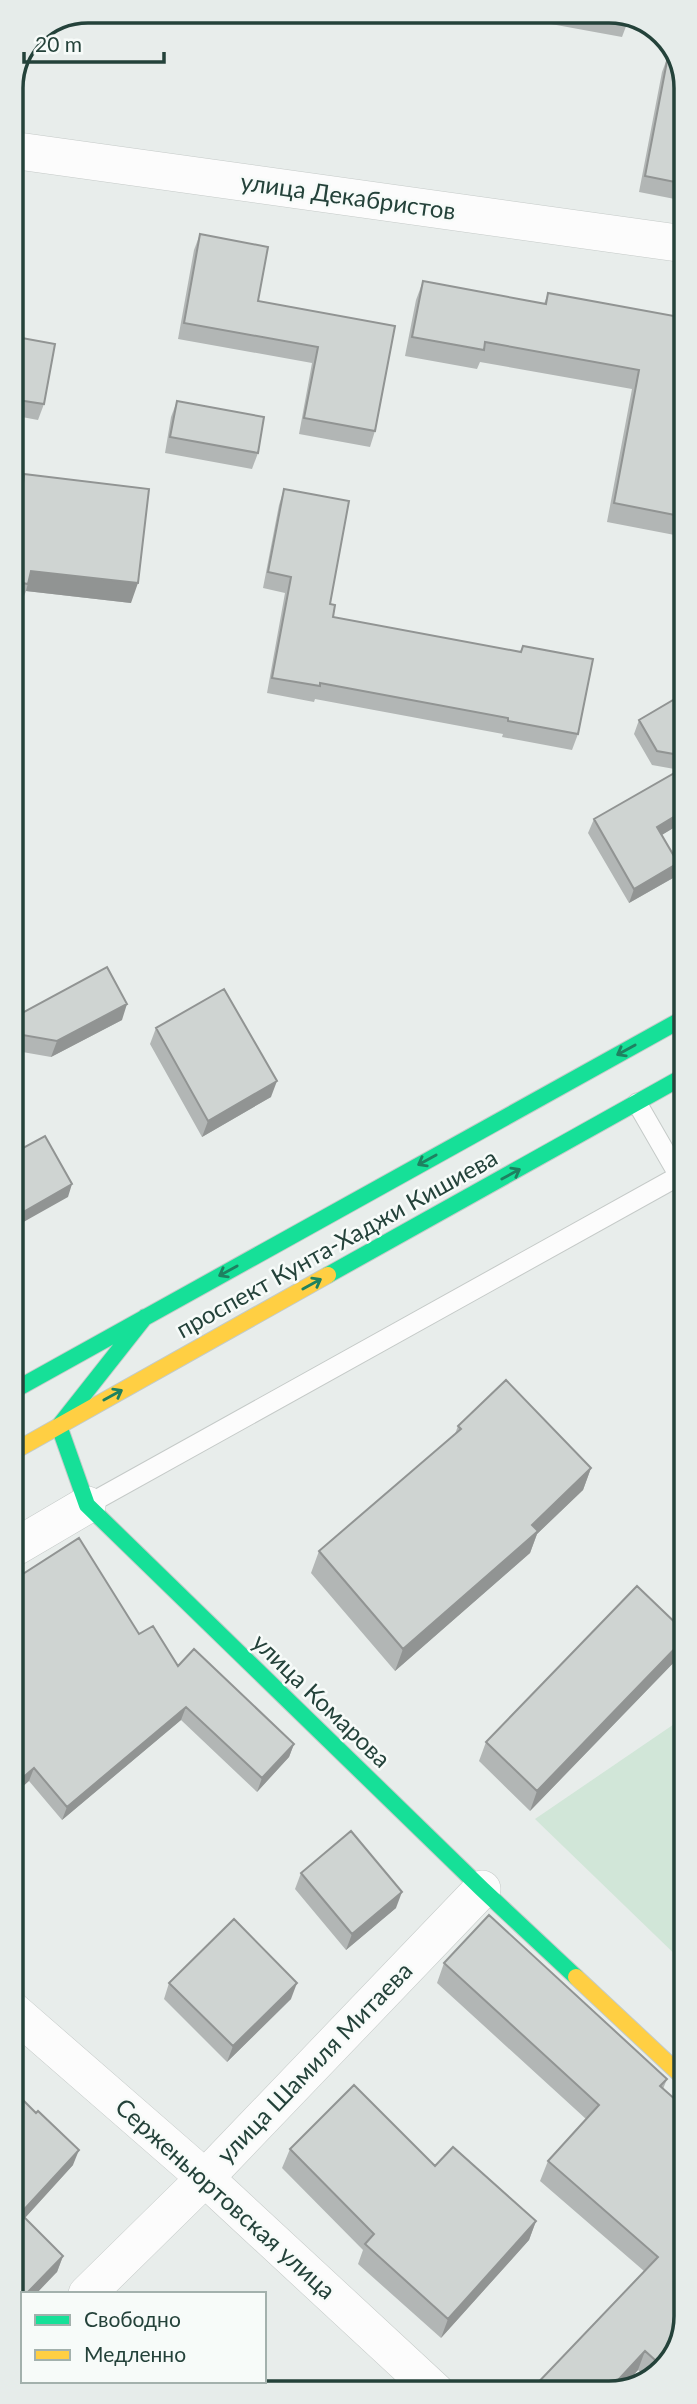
<svg xmlns="http://www.w3.org/2000/svg" width="697" height="2404" font-family="Lato,sans-serif">
<style>
.green{fill:#d1e6d8}
.lines{fill:none;stroke-linecap:round;stroke-linejoin:round}
.lane-casing{stroke:#c5cac8;stroke-width:21}
.street-casing{stroke:#c5cac8;stroke-width:38}
.fast-casing{stroke:#c3cbc8;stroke-width:18}
.slow-casing{stroke:#c3cbc8;stroke-width:18}
.lane{stroke:#fcfcfc;stroke-width:19}
.street{stroke:#fcfcfc;stroke-width:37}
.fast{stroke:#16e098;stroke-width:16}
.slow{stroke:#ffcf43;stroke-width:16}
.wall{fill:#b2b6b5}
.shaded-wall{fill:#919493}
.building{fill:#cfd4d2;stroke:#919493;stroke-width:2}
.oneway{stroke:#1e8160}
.labels{text-anchor:middle;stroke-width:5;stroke-linejoin:round;paint-order:stroke}
.street-label{font-size:24px;fill:#24423a;stroke:#f7fbf9}
.rim{fill:none;stroke:#24423a;stroke-width:3.5}
</style>
<rect width="100%" height="100%" fill="#e8edeb"/>
<path class="green" d="M686 1716V1965L535 1819Z"/>
<g class="lines">
<defs>
<path id="lane" d="M637 1103 686 1188
M87 1505 686 1172"/>
<path id="street" d="M11 150 685 244
M12 1549 87 1505
M12 2010 205 2178 436 2392
M87 2294 205 2178 482 1889"/>
<path id="fast" d="M328 1275 686 1075
M145 1317 59 1426 87 1505 482 1889 576 1977
M11 1392 686 1017"/>
<path id="slow" d="M11 1453 328 1275
M576 1977 686 2080"/>
</defs>
<use href="#lane" class="lane-casing"/>
<use href="#street" class="street-casing"/>
<use href="#fast" class="fast-casing"/>
<use href="#slow" class="slow-casing"/>
<use href="#lane" class="lane"/>
<use href="#street" class="street"/>
<use href="#fast" class="fast"/>
<use href="#slow" class="slow"/>
</g>
<path class="wall" d="M520 11H619L628 21 622 37 518 18Z
M668 56 685 72V201L639 192 662 72Z
M200 234 258 301 395 326 375 431 370 447 299 434 312 363 178 339 194 250Z
M423 281 544 304 548 293 685 318V537L607 522 632 389 480 362 477 369 405 356 416 300Z
M11 336 44 404 38 420 11 415Z
M177 401 258 453 252 469 165 453 171 417Z
M24 474 131 603 26 591 21 604 11 602V537H12L17 494Z
M284 489 330 604 333 617 520 652 523 646 578 734 572 750 502 737 503 734 315 699 314 702 267 693 285 593 263 588 279 505Z
M685 693V821L661 835 673 878 629 903 588 833 594 819 680 770 652 765 634 734 639 720Z
M11 1019 122 1020 51 1057 11 1050Z
M156 1028 271 1097 202 1137 150 1044Z
M458 1426 591 1468 583 1490 537 1534 530 1553 395 1671 311 1573 319 1551 455 1434Z
M12 1581 139 1634 178 1666 294 1744 289 1757 257 1792 181 1720 62 1820 29 1781Z
M681 1655 530 1811 479 1761 486 1742Z
M301 1873 396 1908 346 1950 295 1889Z
M444 1963 667 2079 663 2089 670 2364 647 2378 638 2370 618 2392H529L644 2271 540 2181 548 2161 586 2119 437 1983Z
M169 1983 291 1999 227 2062 164 1999Z
M12 2089 73 2165 25 2218 63 2256 57 2272 23 2294V2308L12 2318Z
M290 2149 435 2166 536 2221 529 2240 441 2338 358 2264 363 2250 282 2168Z"/>
<path class="shaded-wall" d="M31 571 138 583 131 603 26 591Z
M685 810V821L652 841 657 827Z
M678 863 673 878 629 903 634 889Z
M127 1004 122 1020 51 1057 57 1041Z
M277 1081 271 1097 202 1137 208 1121Z
M72 1184 68 1197 11 1229V1219Z
M591 1468 583 1490 537 1534 530 1553 395 1671 403 1649Z
M686 1637V1641L681 1655 530 1811 537 1791Z
M186 1707 181 1720 62 1820 67 1807Z
M294 1744 289 1757 257 1792 262 1778Z
M34 1768 29 1781 12 1796V1787Z
M402 1892 396 1908 346 1950 352 1934Z
M297 1983 291 1999 227 2062 233 2046Z
M79 2150 73 2165 13 2231 19 2215Z
M536 2221 529 2240 441 2338 448 2319Z
M63 2256 57 2272 36 2294H26Z
M23 2297V2308L12 2318V2308Z
M645 2351 638 2370 618 2392H607Z"/>
<path class="building" d="M574 11H619L629 16 628 21Z
M668 56 676 58 685 72V184L645 176Z
M200 234 268 247 258 301 395 326 375 431 304 418 318 347 184 323Z
M423 281 546 304 548 293 685 318V517L614 503 639 370 485 342 484 350 412 337Z
M11 336 55 344 44 404 11 399Z
M177 401 264 417 258 453 170 437Z
M24 474 149 489 138 583 31 571 28 584 11 581V537L17 538Z
M284 489 349 501 330 604 335 605 333 617 521 652 523 646 593 659 578 734 508 721V718L320 683V686L272 678 291 577 268 572Z
M685 693V756L657 751 639 720Z
M685 767V810L657 827 678 863 634 889 594 819Z
M107 967 127 1004 57 1041 11 1033V1019Z
M224 989 277 1081 208 1121 156 1028Z
M45 1136 72 1184 11 1219V1148L14 1153Z
M506 1380 591 1468 532 1525 538 1531 403 1649 319 1551 461 1429 458 1426Z
M79 1538 139 1634 153 1626 178 1666 194 1649 294 1744 262 1778 186 1707 67 1807 34 1768 12 1787V1581Z
M637 1586 686 1633V1637L537 1791 486 1742Z
M351 1831 402 1892 352 1934 301 1873Z
M489 1915 667 2079 660 2086 686 2109V2316L670 2364 664 2368 645 2351 607 2392H529L658 2257 548 2161 599 2105 444 1963Z
M234 1919 297 1983 233 2046 169 1983Z
M354 2085 435 2166 453 2147 536 2221 448 2319 365 2244 374 2234 290 2149Z
M12 2089 36 2113 38 2111 79 2150 19 2215 12 2209Z
M23 2216 63 2256 26 2294H23V2297L12 2308V2227Z"/>
<defs><path id="oneway-shaft" d="M-6 0H5M1.5-3L5.5 0L1.5 3" fill="none" stroke-width="1.6" stroke-linecap="round" stroke-linejoin="round" transform="scale(1.75)"/></defs>
<g class="oneway">
<use href="#oneway-shaft" transform="translate(626 1050) rotate(151)"/>
<use href="#oneway-shaft" transform="translate(427 1160) rotate(151)"/>
<use href="#oneway-shaft" transform="translate(511 1174) rotate(-29)"/>
<use href="#oneway-shaft" transform="translate(228 1271) rotate(151)"/>
<use href="#oneway-shaft" transform="translate(312 1284) rotate(-29)"/>
<use href="#oneway-shaft" transform="translate(113 1395) rotate(-29)"/>
</g>
<g class="labels">
<g class="street-label">
<text transform="translate(348 197) rotate(8)" y="8">улица Декабристов</text>
<text transform="translate(337 1244) rotate(-29)" y="8">проспект Кунта-Хаджи Кишиева</text>
<text transform="translate(321 1701) rotate(44)" y="8">улица Комарова</text>
<text transform="translate(315 2063) rotate(-46)" y="8">улица Шамиля Митаева</text>
<text transform="translate(225 2199) rotate(42)" y="8">Серженьюртовская улица</text>
</g>
</g>
<path d="M0 0H697V2404H0ZM88 23H609A65 65 0 0 1 674 88V2316A65 65 0 0 1 609 2381H88A65 65 0 0 1 23 2316V88A65 65 0 0 1 88 23Z" fill="#e6ecea" fill-rule="evenodd"/>
<path class="rim" d="M88 23H609A65 65 0 0 1 674 88V2316A65 65 0 0 1 609 2381H88A65 65 0 0 1 23 2316V88A65 65 0 0 1 88 23Z"/>
<rect x="21" y="2292" width="245" height="91" fill="#f7fbf9" stroke="#a3b1ad" stroke-width="2"/>
<rect x="35" y="2315" width="35" height="10" fill="#16e098" stroke="#a3b1ad" stroke-width="2"/>
<text x="84" y="2327" font-size="21" fill="#24423a">Свободно</text>
<rect x="35" y="2350" width="35" height="10" fill="#ffcf43" stroke="#a3b1ad" stroke-width="2"/>
<text x="84" y="2362" font-size="21" fill="#24423a">Медленно</text>
<path d="M24 52v10h140v-10" fill="none" stroke="#24423a" stroke-width="3.5"/>
<text x="35" y="52" font-size="21" fill="#24423a" stroke="#f7fbf9" stroke-width="5" paint-order="stroke">20 m</text>
</svg>
